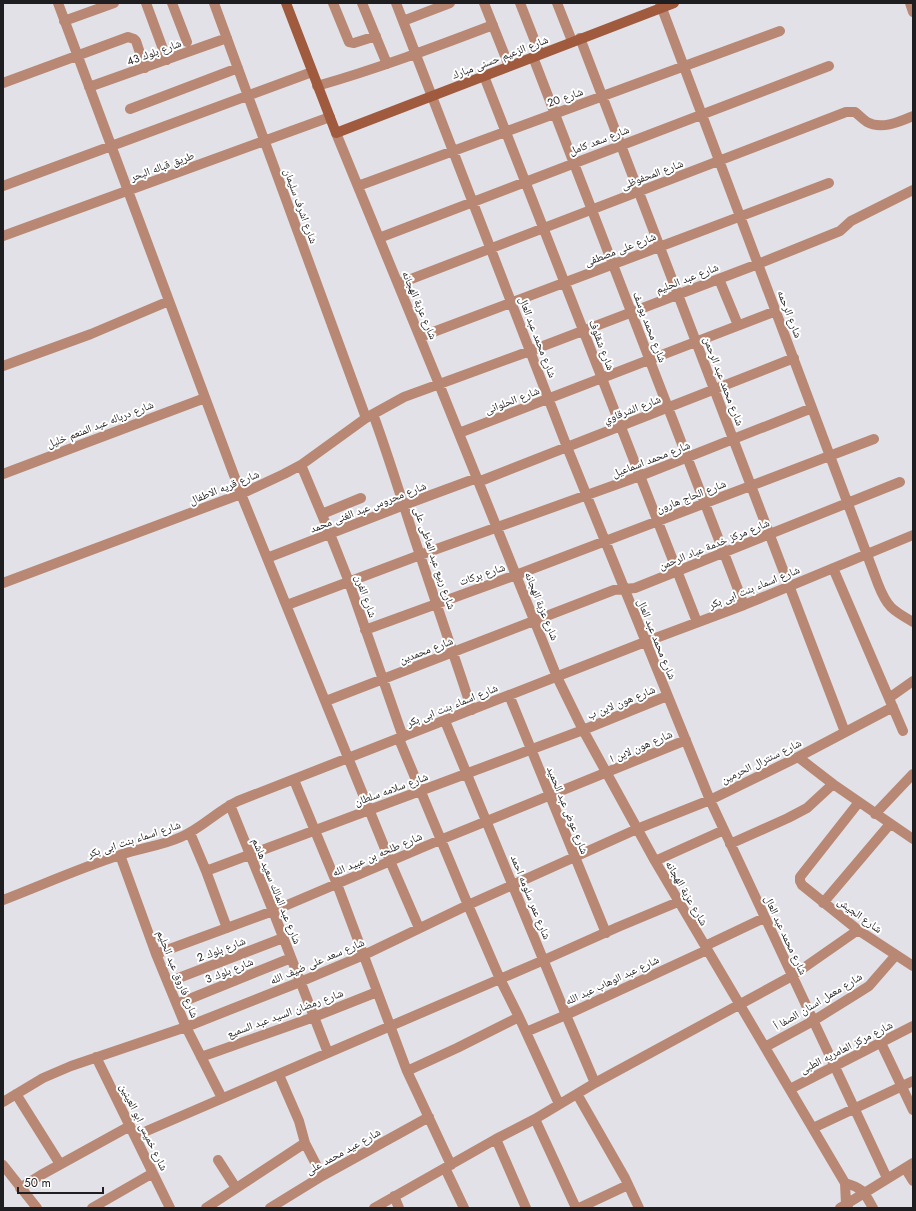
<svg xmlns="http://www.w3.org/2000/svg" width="916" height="1211" font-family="Jost,'Noto Naskh Arabic',sans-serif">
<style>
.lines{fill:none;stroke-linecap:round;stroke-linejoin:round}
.street{stroke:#b88874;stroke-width:10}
.secondary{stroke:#a05a3d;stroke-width:10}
.labels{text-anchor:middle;stroke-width:4;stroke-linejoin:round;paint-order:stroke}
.street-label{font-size:11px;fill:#1e1e20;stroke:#fff}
</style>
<rect width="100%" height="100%" fill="#e1e1e7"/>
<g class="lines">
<path class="street" d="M58 3 241 494 390 861 419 928
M146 3 167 60
M172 3 187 42
M214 3 366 418
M333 3 349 42 354 43 376 36
M362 3 387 64
M396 3 567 447 710 800 887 1178
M484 3 509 66
M520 3 540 54
M557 3 572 41
M660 3 878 584C887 607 892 610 913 622
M910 3 913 12
M64 21 114 3
M403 21 450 3
M580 38 845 732
M533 57 744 605
M484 76 697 622
M3 83 128 37 134 39 136 41 145 68
M317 86C377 69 435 47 493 25
M89 87 227 38
M130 109 238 68
M336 133 439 384 557 677 583 730 655 861 845 1183 846 1204 848 1208
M3 186 312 72
M358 186 780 31
M3 236 330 117
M379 238 829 66
M719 279 738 325
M398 284 846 112H855C859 115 862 119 867 122 881 130 899 122 913 116
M420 337 829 183
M3 366 91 334 169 301
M373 414C390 460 404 508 420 555 437 606 455 658 472 710
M459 433 776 311
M301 465 330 534 349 582 403 737
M3 474 205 398
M478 482 794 358
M322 514 361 498
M267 558 404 505 477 478
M833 568 903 731
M3 583 241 494 284 474 301 465 366 418 404 397 530 351 758 264 840 231 851 221 913 190
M287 605 420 555 640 476 812 408
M365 630 516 575 874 439
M509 695 606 933
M889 698 913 681
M326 701 614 590 635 588 900 482
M445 721 566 1015 595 1083
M399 739 468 905 500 979 519 1017 559 1104
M798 757 833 784 913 839
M294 780 337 884 407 1071 451 1165
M859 802 800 877V881L802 885 858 930 913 966
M230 805 273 911 328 1053
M875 814 913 774
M190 833 206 871 227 928
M730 844 788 818 807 808 833 784
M120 855 156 954 186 1027 222 1098
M655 861 724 830
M206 871 583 730 667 696
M3 900C42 885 80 868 120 855 140 848 161 846 181 837 202 828 217 811 238 801L645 642 744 605 913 535
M823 903 890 824
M705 946 764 918
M156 954 273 911 440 840 686 740
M168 982 283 938
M177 1004 291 958
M526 1032 566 1015 707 950
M881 1043 913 1110
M765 1047 813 1021 858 993 869 986 896 955
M96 1057 170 1208
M201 1057 314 1017 377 992
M407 1071 457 1048 519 1017
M279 1075 299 1121 305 1143 322 1176
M790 1089 913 1026
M16 1094 60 1164
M577 1094 625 1178 639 1208
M3 1102 43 1078 71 1066 186 1027 300 982 364 955 468 905 637 829 710 800 798 757 893 707
M535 1119 576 1208
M813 1128 913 1081
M135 1136 544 960 618 927 678 902
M496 1139 526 1208
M218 1160 236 1188
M3 1165 37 1208
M445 1168 464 1208
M905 1168 913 1181
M845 1183C863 1188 864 1192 873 1208
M20 1188 41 1175 130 1126
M394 1196 399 1208
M92 1208 153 1173
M206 1208 305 1143
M270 1208 322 1176 429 1117
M374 1208 496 1139 535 1119 595 1083 792 976 858 930
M579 1208 628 1185
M840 1208 913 1163"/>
<path class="secondary" d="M286 3 336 133 674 3"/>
</g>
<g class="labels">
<g class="street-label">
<text transform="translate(154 52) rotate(-20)" y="4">شارع بلوك 43</text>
<text transform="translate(500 57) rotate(-21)" y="4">شارع الزعيم حسنى مبارك</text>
<text transform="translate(565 97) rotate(-20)" y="4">شارع 20</text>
<text transform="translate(599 140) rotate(-21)" y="4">شارع سعد كامل</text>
<text transform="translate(162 166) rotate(-20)" y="4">طريق قباله البحر</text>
<text transform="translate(652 174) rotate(-21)" y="4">شارع المحفوظى</text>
<text transform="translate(301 206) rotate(70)" y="4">شارع اشرف سليمان</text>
<text transform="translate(620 249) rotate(-21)" y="4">شارع على مصطفى</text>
<text transform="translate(687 278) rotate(-21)" y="4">شارع عبد الحليم</text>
<text transform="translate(420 305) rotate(67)" y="4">شارع عزبة الهجانه</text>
<text transform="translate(790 314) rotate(69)" y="4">شارع الرحمه</text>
<text transform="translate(650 327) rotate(69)" y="4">شارع محمد يوسف</text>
<text transform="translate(538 337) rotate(69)" y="4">شارع محمد عبد العال</text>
<text transform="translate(602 345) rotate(69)" y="4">شارع شقلوف</text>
<text transform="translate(724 381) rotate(69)" y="4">شارع محمد عبد الرحمن</text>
<text transform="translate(512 400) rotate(-21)" y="4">شارع الحلوانى</text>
<text transform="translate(632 409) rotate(-21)" y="4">شارع الشرقاوي</text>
<text transform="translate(100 424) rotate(-21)" y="4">شارع درباله عبد المنعم خليل</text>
<text transform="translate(651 459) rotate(-21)" y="4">شارع محمد اسماعيل</text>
<text transform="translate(224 487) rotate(-22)" y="4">شارع قريه الاطفال</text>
<text transform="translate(691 496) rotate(-21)" y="4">شارع الحاج هارون</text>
<text transform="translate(368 507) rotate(-21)" y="4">شارع محروس عبد الغنى محمد</text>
<text transform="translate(714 544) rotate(-22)" y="4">شارع مركز خدمة عباد الرحمن</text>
<text transform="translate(435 558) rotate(71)" y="4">شارع ربيع عبد العاطى على</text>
<text transform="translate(482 574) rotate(-19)" y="4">شارع بركات</text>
<text transform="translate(754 587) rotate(-22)" y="4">شارع اسماء بنت ابى بكر</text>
<text transform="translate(366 596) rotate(70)" y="4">شارع الفرن</text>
<text transform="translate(542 606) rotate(68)" y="4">شارع عزبة الهجانه</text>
<text transform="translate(657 639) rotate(68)" y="4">شارع محمد عبد العال</text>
<text transform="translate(426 650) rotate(-21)" y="4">شارع محمدين</text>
<text transform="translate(621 702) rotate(-22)" y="4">شارع هون لاين ب</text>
<text transform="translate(452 705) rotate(-22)" y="4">شارع اسماء بنت ابى بكر</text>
<text transform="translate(641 746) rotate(-23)" y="4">شارع هون لاين ا</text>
<text transform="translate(761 761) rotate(-26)" y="4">شارع سنترال الحرمين</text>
<text transform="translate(391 789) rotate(-20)" y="4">شارع سلامه سلطان</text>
<text transform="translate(568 810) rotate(68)" y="4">شارع عوض عبد الحميد</text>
<text transform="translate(134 839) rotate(-18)" y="4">شارع اسماء بنت ابى بكر</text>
<text transform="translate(377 854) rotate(-23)" y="4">شارع طلحه بن عبيد الله</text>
<text transform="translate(277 891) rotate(68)" y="4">شارع عبد المالك سعيد هاشم</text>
<text transform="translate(687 893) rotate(60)" y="4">شارع عزبة الهجانه</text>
<text transform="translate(531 897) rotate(68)" y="4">شارع عمر سلومه احمد</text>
<text transform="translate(860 915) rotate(36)" y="4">شارع الجيش</text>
<text transform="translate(786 935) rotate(65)" y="4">شارع محمد عبد العال</text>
<text transform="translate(221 949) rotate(-21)" y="4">شارع بلوك 2</text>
<text transform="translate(317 961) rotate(-23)" y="4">شارع سعد على ضيف الله</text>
<text transform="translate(229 970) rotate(-22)" y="4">شارع بلوك 3</text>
<text transform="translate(178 974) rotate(68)" y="4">شارع فاروق عبد الحليم</text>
<text transform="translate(612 980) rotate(-25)" y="4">شارع عبد الوهاب عبد الله</text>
<text transform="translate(818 1001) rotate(-31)" y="4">شارع معمل اسنان الصفا أ</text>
<text transform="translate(285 1013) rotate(-20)" y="4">شارع رمضان السيد عبد السميع</text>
<text transform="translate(846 1047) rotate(-27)" y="4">شارع مركز العامريه الطبى</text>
<text transform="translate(144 1127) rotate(64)" y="4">شارع خميس ابو العينين</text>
<text transform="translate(343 1151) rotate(-29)" y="4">شارع عيد محمد على</text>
</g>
</g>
<rect width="916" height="1211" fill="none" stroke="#1e1e20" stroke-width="8"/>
<path d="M18 1187v6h85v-6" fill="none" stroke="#1e1e20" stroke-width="2"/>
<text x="24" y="1187" font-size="12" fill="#1e1e20" stroke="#ffffff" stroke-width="3" paint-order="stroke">50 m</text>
</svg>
